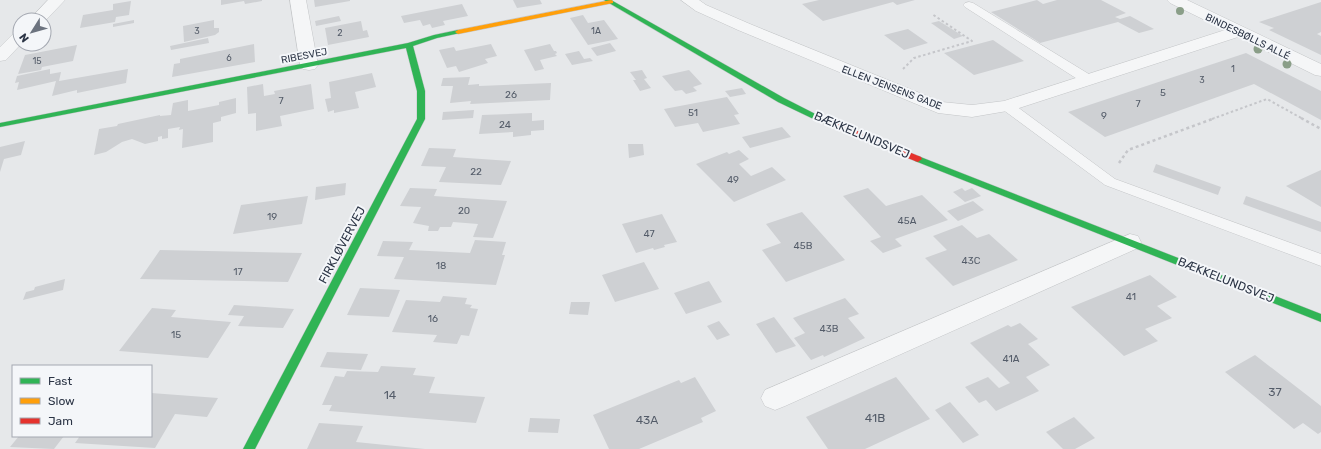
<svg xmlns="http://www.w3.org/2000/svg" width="1321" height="449" font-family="Rubik,sans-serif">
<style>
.building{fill:#ced0d3}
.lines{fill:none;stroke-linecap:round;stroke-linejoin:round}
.lane-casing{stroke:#c4c6c8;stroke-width:1}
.street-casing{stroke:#c4c6c8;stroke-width:1}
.fast-casing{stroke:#c4c6c8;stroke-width:1}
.slow-casing{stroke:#c4c6c8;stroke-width:1}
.jam-casing{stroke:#c4c6c8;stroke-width:1}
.path-far1{stroke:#c5c6ca;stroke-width:2;stroke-dasharray:2.5 2.5;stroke-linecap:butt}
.path{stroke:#c5c6ca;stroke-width:2.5;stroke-dasharray:3 3;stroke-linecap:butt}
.lane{fill:#f5f6f7;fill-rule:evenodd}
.street{fill:#f5f6f7;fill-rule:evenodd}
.fast{fill:#30b455;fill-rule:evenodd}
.slow{fill:#ff9f0a;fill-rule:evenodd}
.jam{fill:#e5322d;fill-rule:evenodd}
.tree{fill:#8a9e88}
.labels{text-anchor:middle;stroke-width:4;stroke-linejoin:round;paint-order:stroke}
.far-number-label{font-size:9px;fill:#545c69}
.far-street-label{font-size:10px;fill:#2b3445;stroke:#f4f6f9}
.number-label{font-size:10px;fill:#545c69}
.street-label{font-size:12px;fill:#2b3445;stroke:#f4f6f9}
.near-number-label{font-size:12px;fill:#545c69}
</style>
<rect width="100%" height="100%" fill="#e6e8ea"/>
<path class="building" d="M221 0H262V1L245 4 244 1 221 5Z
M314 0H350V1L315 7Z
M513 0H540L542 4 517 8Z
M819 0H915L897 5 893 2 823 21 802 4Z
M1037 0 1043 4 1057 0H1101L1126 13 1115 17 1120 19 1130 16 1154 29 1139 33 1118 22 1040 43 991 12Z
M131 1 129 15 116 17 115 22 80 28 83 15 113 10V4Z
M1321 2V32L1317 34 1321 36V55L1269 30 1274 28 1259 22Z
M462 4 468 16 443 21 445 25 432 28 430 24 423 26 420 20 404 23 401 16Z
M583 15 588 23 604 20 618 39 588 45 570 18Z
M339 16 341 21 316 26 315 21Z
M134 20V23L113 27V24Z
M214 20V28H219V32L215 35 184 42 183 26Z
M361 21 363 31 367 30 369 37 328 45 325 28Z
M939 21 963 36 954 39 931 23Z
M908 29 928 43 904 50 884 35Z
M208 38 209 43 171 50 170 46Z
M993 40 1024 61 974 75 944 53Z
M610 43 616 51 597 56 591 48Z
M254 44 255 62 172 77 174 64 180 63V59Z
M491 44 497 56 485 59 488 63 459 72 456 66 447 68 439 50 454 47 456 51Z
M550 44 554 51H556L557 53 555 54 557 56 540 60 544 69 535 71 524 50Z
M77 45 73 61 42 67 41 70 18 74 25 55Z
M579 51 584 59 590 58 593 61 572 65 565 54Z
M1246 53 1321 91V120L1254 84 1105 137 1068 112Z
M50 69V74L61 72 59 81 128 69 126 83 77 93V90L52 96 56 81 17 90 19 82 15 83 17 76Z
M642 70 647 78 644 79 651 88 640 91 633 80H636L630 72Z
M689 70 702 84 693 87 697 91 686 94 682 90 675 91 662 76Z
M372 73 376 87 355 92 359 108 334 113V110L328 112 325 99 331 98 329 82Z
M470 77 468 85 479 84V86L551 83 550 100 470 104 471 101 450 103 453 86H441L443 78Z
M263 84 264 96 275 94 274 91 311 84 314 109 280 116 282 126 256 131V113L248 114 247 87Z
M742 88 746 94 730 97 725 91Z
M727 97 739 114 734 115 740 124 703 132 698 123 675 127 664 109Z
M236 98V113L221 117V121L213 123V142L182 148 183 129 179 130 180 127 168 129V138L162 139V136L158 137V141L145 144 132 139 122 142 106 152 94 155 99 129 117 126 118 124 160 115V116L171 115 173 103 188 100V111L219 105V102Z
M474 110 473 118 442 120 443 112Z
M532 113V121L544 120V130L531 131V135L513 137V132L479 134 482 115Z
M782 127 791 137 750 148 742 137Z
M25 141 21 155 4 159 0 172V147Z
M628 144H643L644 155 629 158Z
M429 148 456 149 453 157 511 161 501 185 439 182 446 167 421 166Z
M739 150 749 159 739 164 751 176 772 167 786 180 734 202 696 164 727 152 729 154Z
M1156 164 1221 187 1218 195 1153 172Z
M1321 170V207L1286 186Z
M346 183 345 195 315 200 316 187Z
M410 188 437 189 434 196 507 201 493 238 473 237 478 224 453 222 451 227H440L438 231H428L429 226 413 223 421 207 400 206Z
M868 188 886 206 922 195 948 220 895 239 902 246 883 253 870 241 881 237 843 196Z
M962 188 965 191 972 188 981 196 965 202 953 192Z
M308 196 302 224 233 234 241 205Z
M1246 196 1321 222V232L1243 204Z
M973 201 984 210 958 221 947 211Z
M802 212 845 260 786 282 762 250 781 243 766 224Z
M662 214 677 242 664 245 665 247 654 250 653 248 636 253 622 224Z
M962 225 977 238 989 234 1018 260 953 286 925 258 947 250 933 236Z
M475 240 506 242 502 255H505L496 285 394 279 404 257 377 256 383 241 413 242 409 250 470 253Z
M160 250 302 253 288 282 140 279Z
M644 262 659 289 615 302 602 275Z
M1150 275 1177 297 1157 306 1172 318 1145 329 1158 341 1124 356 1071 307Z
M65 279 63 290 23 300 26 292 34 290 35 287Z
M709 281 722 302 686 314 674 293Z
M360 288 400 290 389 317 347 315Z
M443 296 467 298 465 304 472 305 470 308 478 309 469 336 461 335 457 344 433 342 437 335 392 332 406 300 440 302Z
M845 298 859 314 848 318 865 338 824 357 823 355 811 360 794 338 805 333 793 318Z
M571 302H590L588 315 569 314Z
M234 305 294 309 283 328 238 326 244 316 228 315Z
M152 308 176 310 171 317 231 322 208 358 119 351Z
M774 317 796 346 776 353 756 324Z
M719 321 730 335 717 340 707 326Z
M1020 323 1038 339 1028 344 1050 365 1026 377 1039 391 996 411 986 400 979 403 965 387 988 377 999 388 1010 383 970 343 1008 325 1011 327Z
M327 352 368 354 361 370 320 367Z
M1255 355 1321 406V432L1318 434 1303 423 1294 429 1225 372Z
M381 366 416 368 413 375 435 377 429 393 485 397 476 423 329 411 332 405H322L335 376 344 377 347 371 378 372Z
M695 377 716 411 701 418 703 422 639 449H609L593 415 679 380 681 383Z
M896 377 930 419 865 449H828L806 417Z
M151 393 218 398 207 417 175 414 155 448 75 443 80 436H151Z
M950 402 979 435 963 443 935 410Z
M1074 417 1095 438 1075 449H1063L1046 432Z
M530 418 560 419 558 433 528 432Z
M319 423 363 426 356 442 425 449H307Z
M19 436H64L54 449 10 447Z"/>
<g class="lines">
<defs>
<path id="lane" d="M969 2 973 3 1092 76 1093 79 1092 82H1082L965 7 963 5 965 3Z
M1007 102 1012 103 1115 179 1321 254V266L1105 185 1002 109 1000 106 1002 103Z"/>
<path id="street" d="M48 0H65L44 22V20H29Z
M290 0H306L318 65 315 69 309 70 303 69 300 65Z
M681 0H699L706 5 750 24 942 102 972 105 1004 101 1225 30 1170 3 1167 0H1187L1321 64V76L1315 75 1238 37 1013 110 972 117 938 113 738 30 696 11Z
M20 31V44H21L6 60 0 61V47L14 33Z
M1130 234 1138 236 1141 242 1138 248 785 406 775 410 765 406 761 398 765 390Z"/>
<path id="fast" d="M604 0H611L784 98 831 122 830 124H824L778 102Z
M458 30 460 31V33L437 38 413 46 425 91V119L255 449H243L417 119V91L406 48 0 127V123L408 43 434 35Z
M918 156 1321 314V322L915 161 914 159Z"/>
<path id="slow" d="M611 0 613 1V3L458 34 455 32 458 30Z"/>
<path id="jam" d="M824 120H830L921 157 922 159 918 162 915 161 824 124 823 122Z"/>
</defs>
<use href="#lane" class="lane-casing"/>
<use href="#street" class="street-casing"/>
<use href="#fast" class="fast-casing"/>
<use href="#slow" class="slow-casing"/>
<use href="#jam" class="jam-casing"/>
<path class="path-far1" d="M903 69 914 58 972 41 932 14
M1212 119 1267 99 1303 119"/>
<path class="path" d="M1301 118 1321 129
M1119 163 1128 150 1215 118"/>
<use href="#lane" class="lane"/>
<use href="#street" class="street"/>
<use href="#fast" class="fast"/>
<use href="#slow" class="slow"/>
<use href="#jam" class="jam"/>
</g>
<g class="tree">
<circle cx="1180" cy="11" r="4"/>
<circle cx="1258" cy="49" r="4.5"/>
<circle cx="1287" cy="64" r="4.5"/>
</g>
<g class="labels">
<g class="far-number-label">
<text x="197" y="34">3</text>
<text x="596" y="34">1A</text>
<text x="340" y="36">2</text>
<text x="229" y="61">6</text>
<text x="37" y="64">15</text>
<text x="1233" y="72">1</text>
<text x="1202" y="83">3</text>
</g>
<g class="far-street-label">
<text transform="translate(1248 36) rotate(26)" y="4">BINDESBØLLS ALLÉ</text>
<text transform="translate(304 55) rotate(-11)" y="4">RIBESVEJ</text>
<text transform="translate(892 87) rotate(21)" y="4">ELLEN JENSENS GADE</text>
</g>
<g class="number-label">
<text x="1163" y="96">5</text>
<text x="511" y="98">26</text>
<text x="281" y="104">7</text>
<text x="1138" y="107">7</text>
<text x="693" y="116">51</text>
<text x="1104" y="119">9</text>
<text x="505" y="128">24</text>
<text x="476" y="175">22</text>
<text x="733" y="183">49</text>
<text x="464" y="214">20</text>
<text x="272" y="220">19</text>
<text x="907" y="224">45A</text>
<text x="649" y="237">47</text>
<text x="803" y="249">45B</text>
<text x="971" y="264">43C</text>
<text x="441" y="269">18</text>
<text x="238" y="275">17</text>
<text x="1131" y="300">41</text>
<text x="433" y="322">16</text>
<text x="829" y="332">43B</text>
<text x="176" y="338">15</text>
<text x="1011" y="362">41A</text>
</g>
<g class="street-label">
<text transform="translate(862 135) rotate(23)" y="4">BÆKKELUNDSVEJ</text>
<text transform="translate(342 245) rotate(-62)" y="4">FIRKLØVERVEJ</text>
<text transform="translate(1226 280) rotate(22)" y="4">BÆKKELUNDSVEJ</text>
</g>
<g class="near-number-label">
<text x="1275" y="396">37</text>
<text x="390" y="399">14</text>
<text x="875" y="422">41B</text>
<text x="647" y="424">43A</text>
</g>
</g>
<rect x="12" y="365" width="140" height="72" fill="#f4f6f9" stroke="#a4a8b1"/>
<rect x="20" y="378" width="20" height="6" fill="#30b455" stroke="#a4a8b1"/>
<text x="48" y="385" font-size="12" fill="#2b3445">Fast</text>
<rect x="20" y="398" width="20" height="6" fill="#ff9f0a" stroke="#a4a8b1"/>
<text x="48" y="405" font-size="12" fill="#2b3445">Slow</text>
<rect x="20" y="418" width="20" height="6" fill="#e5322d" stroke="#a4a8b1"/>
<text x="48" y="425" font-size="12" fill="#2b3445">Jam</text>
<g transform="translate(32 32) rotate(233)"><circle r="19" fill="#f4f6f9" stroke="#a4a8b1"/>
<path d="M0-3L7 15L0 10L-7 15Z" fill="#6c737f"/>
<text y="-6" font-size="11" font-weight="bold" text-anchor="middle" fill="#2b3445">N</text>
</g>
</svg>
